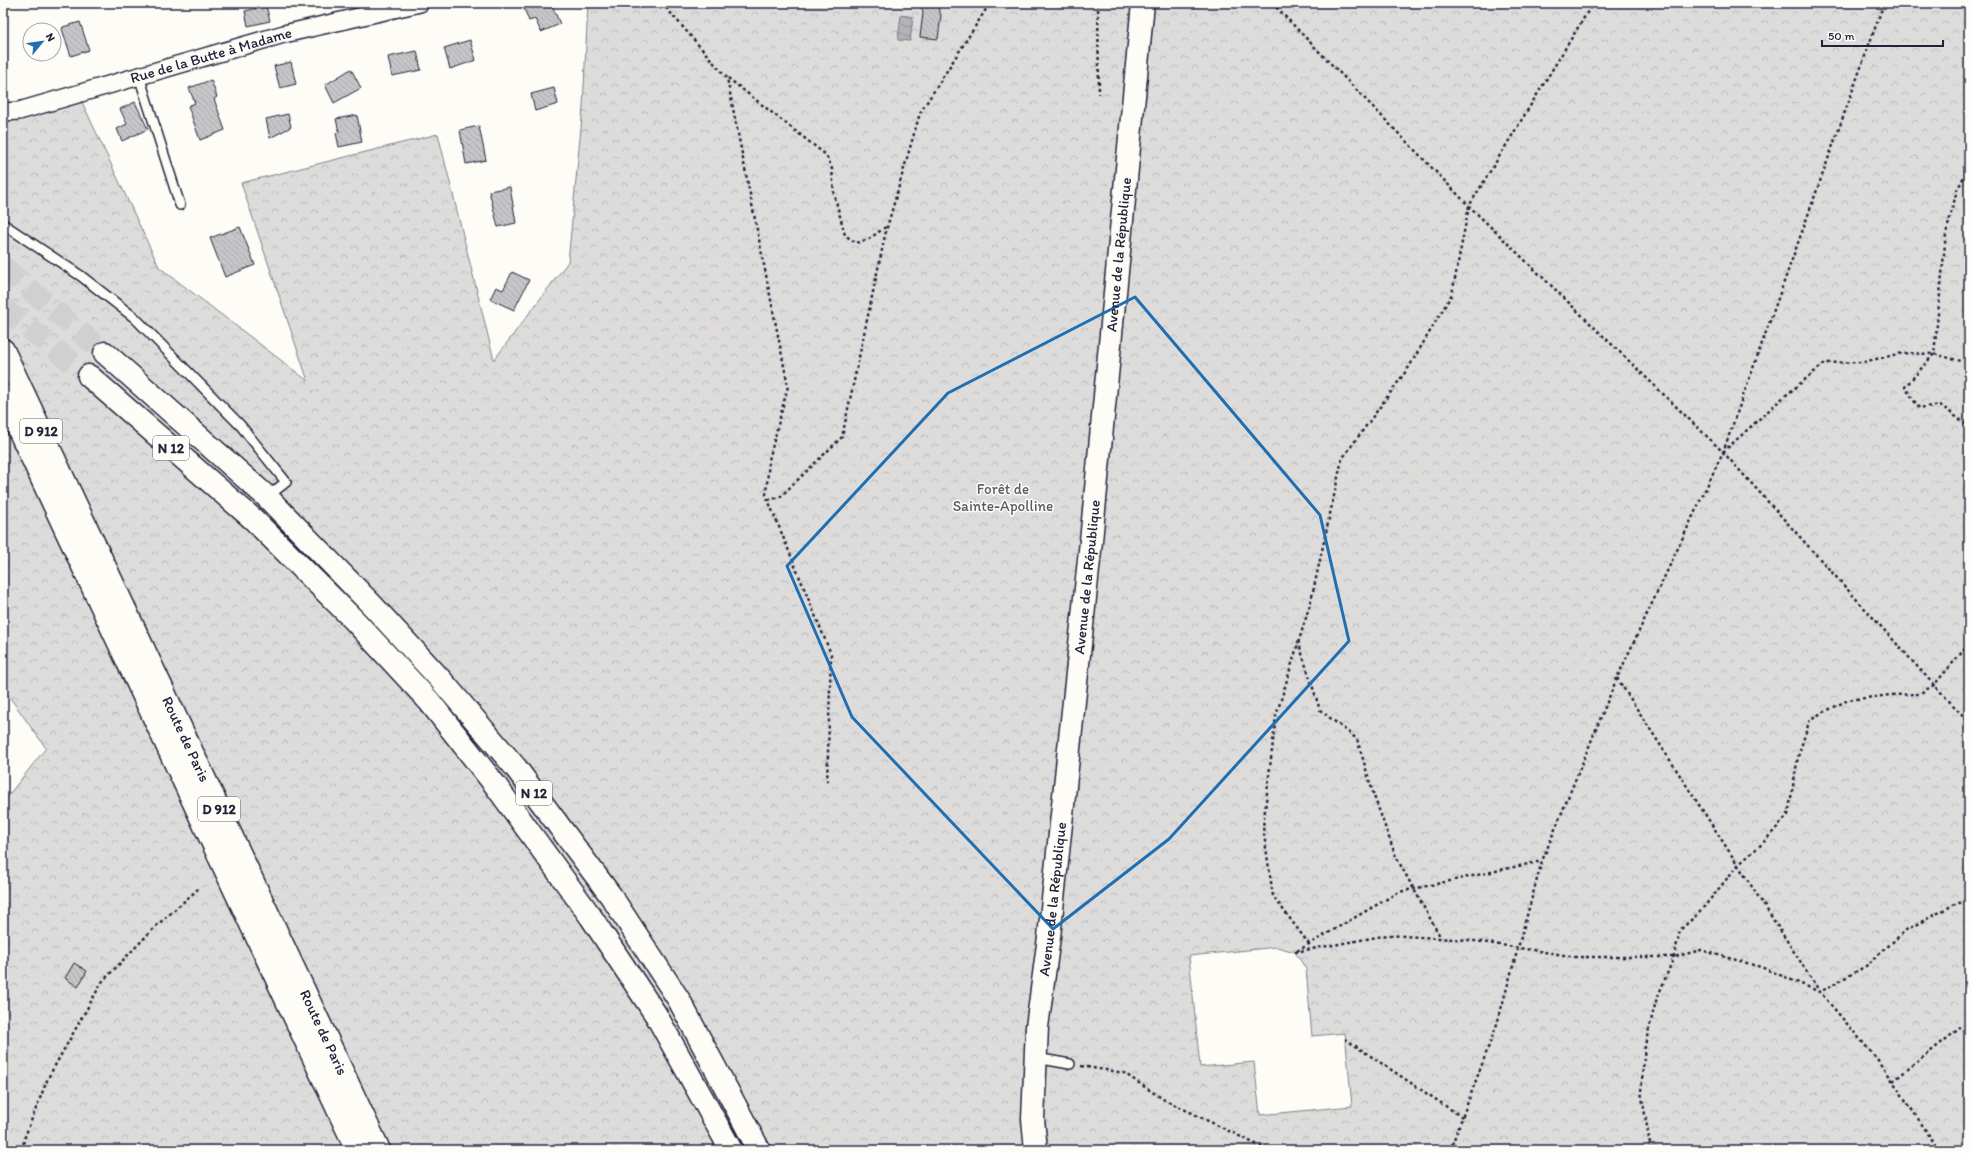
<svg xmlns="http://www.w3.org/2000/svg" width="1972" height="1153" font-family="Itim,sans-serif">
<style>
.forest{fill:url(#forest-crowns);stroke:#807f8b;fill-rule:evenodd}
.water{fill:url(#water-waves);stroke:#787885}
.building{fill:url(#building-back-hatch);stroke:#22223b}
.lines{fill:none;stroke-linecap:round;stroke-linejoin:round}
.highway-tunnel{stroke:#d1d0d1;stroke-width:22;stroke-dasharray:22 11;stroke-linecap:butt}
.lane-casing{stroke:#22223b;stroke-width:12}
.street-casing{stroke:#22223b;stroke-width:20}
.secondary-casing{stroke:#22223b;stroke-width:25}
.primary-casing{stroke:#22223b;stroke-width:25}
.highway-casing{stroke:#22223b;stroke-width:25}
.path{stroke:#22223b;stroke-width:2.5;stroke-dasharray:3 3;stroke-linecap:butt}
.lane{stroke:#fdfcf7;stroke-width:9}
.street{stroke:#fdfcf7;stroke-width:17}
.secondary{stroke:#fdfcf7;stroke-width:22}
.primary{stroke:#fdfcf7;stroke-width:22}
.highway{stroke:#fdfcf7;stroke-width:22}
.marked{fill:none;stroke:#1f6fb2;stroke-width:3;stroke-linejoin:round}
.labels{text-anchor:middle;stroke-width:3;stroke-linejoin:round;paint-order:stroke}
.shield{fill:#fdfcf7;stroke:#646373;stroke-width:1}
.shield-label{font-size:14px;font-weight:bold;fill:#22223b}
.street-label{font-size:15px;fill:#22223b;stroke:#fdfcf7}
.park-label{font-size:15px;fill:#5a5a6b;stroke:#fdfcf7}
</style>
<defs>
<pattern id="forest-crowns" width="20" height="18" patternUnits="userSpaceOnUse"><rect width="20" height="18" fill="#dddcdb"/><path d="M2 6a3 3 0 1 1 6 0M12 15a3 3 0 1 1 6 0" fill="none" stroke="#bdbcbd"/></pattern>
<pattern id="water-waves" width="16" height="10" patternUnits="userSpaceOnUse"><rect width="16" height="10" fill="#b2b2b7"/><path d="M0 5q4-4 8 0t8 0" fill="none" stroke="#909096"/></pattern>
<pattern id="building-back-hatch" width="6" height="6" patternUnits="userSpaceOnUse"><rect width="6" height="6" fill="#c6c6c8"/><path d="M-1 5l2 2M0 0l6 6M5-1l2 2" fill="none" stroke="#aaaaad"/></pattern>
</defs>
<rect width="100%" height="100%" fill="#fdfcf7"/>
<filter id="ink" filterUnits="userSpaceOnUse"><feTurbulence type="fractalNoise" baseFrequency=".025" numOctaves="2"/><feDisplacementMap in="SourceGraphic" scale="8" xChannelSelector="R" yChannelSelector="G"/><feConvolveMatrix kernelMatrix="1 2 1 2 8 2 1 2 1" color-interpolation-filters="sRGB"/></filter>
<g filter="url(#ink)">
<path class="forest" d="M588 3H1969V1150H3V802L46 748 3 688V118L82 102 159 267 308 381 241 183 438 134 494 360 568 262 583 107ZM1277 947 1295 952 1306 969 1312 1036 1345 1033 1352 1106 1260 1115 1254 1062 1200 1067 1189 956Z"/>
<path class="water" d="M901 15 913 17 910 41 898 40Z"/>
<path class="building" d="M522 3H551L560 24 541 32 535 19 529 21Z
M920 3H936L941 15 938 39 920 37 923 13Z
M266 6 270 21 248 26 245 11Z
M80 22 89 50 71 56 62 29 63 27Z
M470 40 476 60 450 69 444 48Z
M417 51 421 70 392 76 388 57Z
M291 62 296 84 280 88 274 66Z
M351 69 361 88 334 103 325 85Z
M211 80 217 97 214 99 225 130 200 140 188 106 195 103 189 88Z
M554 88 558 104 535 111 531 94Z
M135 102 148 129 122 141 117 129 127 124 120 109Z
M288 114 291 127 270 138 266 119Z
M357 115 362 142 339 147 336 133 339 132 336 119Z
M479 126 486 160 466 164 460 130Z
M510 187 516 223 498 227 489 191Z
M240 227 255 265 225 277 210 238Z
M512 272 529 280 514 310 490 299 496 287 503 290Z
M74 963 87 971 78 987 65 978Z"/>
<g class="lines">
<path class="highway-tunnel" d="M3 267 105 353
M3 308 89 376"/>
<defs>
<path id="lane" d="M139 76 180 205
M3 224 81 276 135 318 241 426 286 482 267 497
M1036 1058 1070 1064"/>
<g id="street">
<path id="s1" d="M3 112 19 111 284 34 420 3"/>
</g>
<g id="secondary">
<path id="s2" d="M1036 1150 1033 1119 1037 1027 1049 937 1091 541 1143 3"/>
</g>
<g id="primary">
<path id="s3" d="M3 350 379 1150"/>
<path d="M3 396 357 1150"/>
</g>
<path id="highway" d="M105 353 267 497 372 605 441 680 516 768 611 896 679 1000 759 1150
M89 376 253 519 355 621 429 701 496 786 591 917 656 1015 731 1150"/>
</defs>
<use href="#lane" class="lane-casing"/>
<use href="#street" class="street-casing"/>
<use href="#secondary" class="secondary-casing"/>
<use href="#primary" class="primary-casing"/>
<use href="#highway" class="highway-casing"/>
<path class="path" d="M662 3 727 78 788 386 769 460 766 495 831 654 827 785
M1098 3 1099 94
M1272 3 1469 206 1723 452 1934 685 1969 722
M728 78 826 155 832 169 834 194 845 235 856 243 869 239 887 226
M1969 167 1957 190 1946 234 1934 354 1905 387 1919 408 1940 405 1969 426
M1723 452 1779 401 1825 363 1863 362 1903 353 1934 354 1969 363
M768 500 780 497 842 437 886 231 920 113 990 3
M1298 641 1320 710 1357 739 1374 796 1396 857 1441 938
M1617 678 1820 992 1882 1065 1939 1150
M1309 944 1273 896 1263 827 1276 716 1311 601 1342 459 1409 367 1452 294 1469 206 1593 3
M1297 951 1399 892 1542 861
M1295 952 1388 935 1469 940 1576 957H1674L1701 950 1761 967 1820 992 1866 966 1906 930 1957 903 1969 902
M1345 1039 1462 1117
M1081 1066 1124 1073 1163 1099 1268 1150
M1893 1081 1969 1021
M23 1150 24 1139 48 1078 102 982 156 926 198 889
M1450 1150 1497 1024 1542 861 1617 678 1723 452 1884 3
M1651 1150 1641 1091 1645 1045 1656 1001 1674 957 1680 930 1699 913 1738 865 1763 843 1788 815 1798 757 1810 719 1848 700 1891 695 1919 694 1934 685 1969 644"/>
<use href="#lane" class="lane"/>
<use href="#street" class="street"/>
<use href="#secondary" class="secondary"/>
<use href="#primary" class="primary"/>
<use href="#highway" class="highway"/>
</g>
</g>
<path class="marked" d="M1135 297 1320 515 1349 641 1169 839 1053 929 852 717 787 566 948 393Z"/>
<g class="labels">
<g class="shield">
<rect x="20" y="419" width="42" height="24" rx="3"/>
<rect x="153" y="436" width="36" height="24" rx="3"/>
<rect x="516" y="781" width="36" height="24" rx="3"/>
<rect x="198" y="797" width="42" height="24" rx="3"/>
</g>
<g class="shield-label">
<text x="41" y="436">D 912</text>
<text x="171" y="453">N 12</text>
<text x="534" y="798">N 12</text>
<text x="219" y="814">D 912</text>
</g>
<g class="street-label">
<text dy="5" stroke="none"><textPath href="#s1" startOffset="216">Rue de la Butte à Madame</textPath></text>
<text dy="5" stroke="none"><textPath href="#s2" startOffset="900">Avenue de la République</textPath></text>
<text dy="5" stroke="none"><textPath href="#s2" startOffset="576">Avenue de la République</textPath></text>
<text dy="5" stroke="none"><textPath href="#s3" startOffset="430">Route de Paris</textPath></text>
<text dy="5" stroke="none"><textPath href="#s2" startOffset="252">Avenue de la République</textPath></text>
<text dy="5" stroke="none"><textPath href="#s3" startOffset="754">Route de Paris</textPath></text>
</g>
<g class="park-label">
<text x="1003" y="494">Forêt de<tspan x="1003" dy="17">Sainte-Apolline</tspan></text>
</g>
</g>
<rect width="1972" height="1153" fill="none" stroke="#fdfcf7" stroke-width="16"/>
<rect x="8" y="8" width="1956" height="1137" fill="none" stroke="#22223b" stroke-width="1.5" filter="url(#ink)"/>
<g transform="translate(42 42) rotate(61)"><circle r="19" fill="#fdfcf7" stroke="#a5a5ac"/>
<path d="M0-3L7 15L0 10L-7 15Z" fill="#1f6fb2"/>
<text y="-6" font-size="11" font-weight="bold" text-anchor="middle" fill="#22223b">N</text>
</g>
<path d="M1822 40v6h121v-6" fill="none" stroke="#22223b" stroke-width="2"/>
<text x="1828" y="40" font-size="12" fill="#22223b" stroke="#fdfcf7" stroke-width="3" paint-order="stroke">50 m</text>
</svg>
